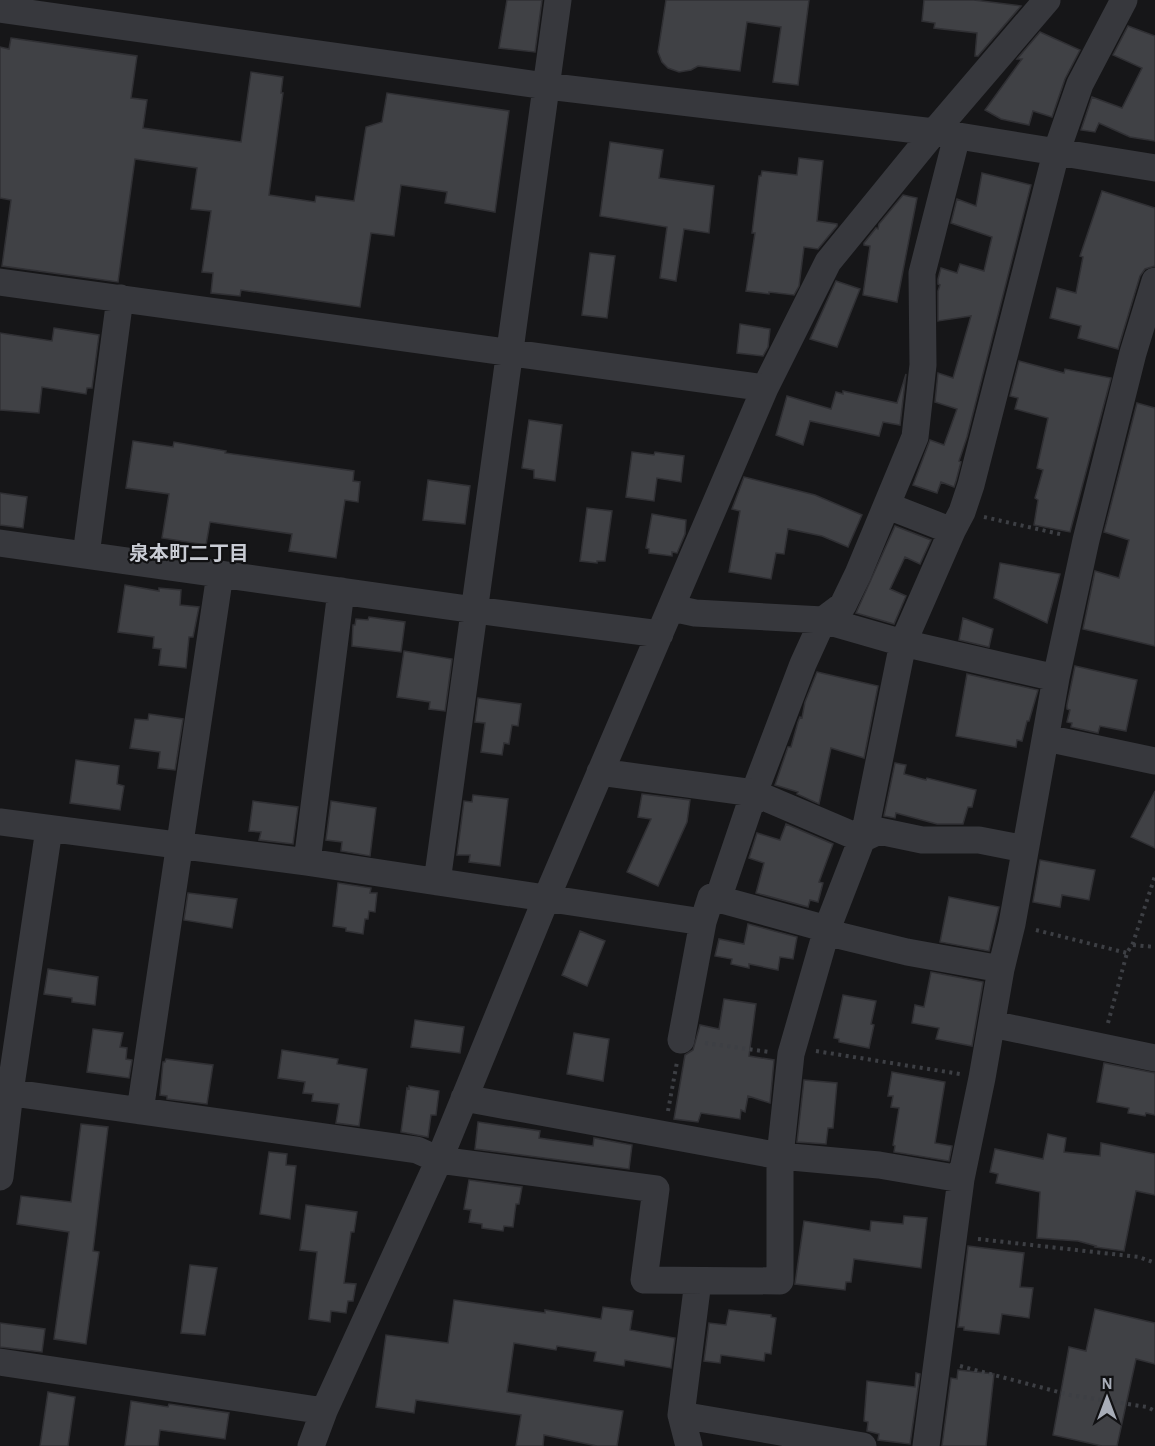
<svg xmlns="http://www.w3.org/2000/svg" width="1155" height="1446" font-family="'Alegreya Sans','Noto Sans JP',sans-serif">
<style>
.building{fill:#404145;stroke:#303034;stroke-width:1.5}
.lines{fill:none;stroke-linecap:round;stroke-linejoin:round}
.path{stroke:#3d3f44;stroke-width:4;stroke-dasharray:3 4.5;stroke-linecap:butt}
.minor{stroke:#37383d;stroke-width:27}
.labels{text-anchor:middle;stroke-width:4.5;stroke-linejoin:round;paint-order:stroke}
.neighbourhood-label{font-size:20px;font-weight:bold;fill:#c9ccd4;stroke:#111113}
</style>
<rect width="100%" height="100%" fill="#161618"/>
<path class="building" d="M507 0H542L535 52 499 48Z
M666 0H809L798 85 773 82 781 27 747 22 740 71 698 66 691 70 679 72 668 68 662 62 658 52Z
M924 0H974L1021 6 978 56H975L977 33 934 28 935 23 922 21Z
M1128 26 1155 36V141L1130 137 1099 123 1095 132 1081 130 1092 97 1122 108 1142 68 1113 55Z
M1040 32 1080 50 1065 79 1052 117 1033 111 1029 125 1001 119 985 110 1022 59H1017Z
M11 38 137 56 131 98 147 100 143 128 241 142 251 72 283 77 281 93H283L269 195 315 202 316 196 354 201 366 127 382 122 387 93 509 111 495 212 445 203 447 192 401 185 394 236 371 233 360 307 241 290 240 296 211 293 213 273 202 272 211 211 191 209 197 168 135 159 118 282 2 266 11 200 0 198V47L9 49Z
M610 142 663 150 659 178 714 186 709 233 684 229 676 281 660 278 667 227 600 216Z
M799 158 823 161 817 221 837 224V226L818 249 804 247 799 286 794 295 769 292V294L746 291 755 233H752L759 176H761L762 171 797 175Z
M982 173 1031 185 967 437 959 461 961 462 956 481 954 487 941 482 937 493 913 485 930 440 944 445 957 409 935 402 938 373 953 378 971 316 938 321V291L940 285 938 284V279L941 268 957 273 960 264 984 271 992 237 951 223 957 199 976 206Z
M1102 191 1155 208V266L1145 269 1140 276 1118 349 1078 338 1081 326 1050 318 1057 288 1076 293 1083 257 1080 256Z
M903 195 917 198 897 302 863 295 870 246 864 245V243L876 228 878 229 879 224Z
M590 253 615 256 607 318 582 315Z
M836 281 860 289 837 347 810 339Z
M740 324 770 329 768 347 763 356 737 353Z
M54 328 99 335 92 388H87L86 394 42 387 39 413 0 410V333L52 341Z
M1019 361 1064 373 1065 369 1111 378 1070 532 1034 525 1038 500 1035 498 1043 470 1037 468 1048 418 1015 409 1018 398 1010 396Z
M906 374 900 425 883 422 879 436 810 421 803 445 776 435 787 396 831 409 836 392 843 394V391L897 403Z
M1137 403 1155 408V646L1083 629 1095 571 1119 578 1129 540 1104 532Z
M529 420 562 425 555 481 534 478V470L522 468Z
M133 441 173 447 174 442 226 451 225 453 354 471 353 481 360 482 358 502 345 500 336 558 289 551 292 534 210 522 206 545 162 538 169 494 126 488Z
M632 452 654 455 655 452 684 456 681 482 657 478 654 501 626 497Z
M744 477 815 495 862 515 848 547 822 536 788 529 784 554 776 553 771 579 729 572 740 511 732 509Z
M428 480 470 486 465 524 423 520Z
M0 493 27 497 23 528 0 525Z
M587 508 612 511 605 561H597V563L580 561Z
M652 514 686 520 685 534 677 553 672 552V556L649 553V549L646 548Z
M895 526 931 540 920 564 905 557 890 589 906 596 894 624 856 613Z
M1000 563 1060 574 1047 623 994 598Z
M125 585 159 591V588L181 590 180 605 199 607 193 637H189L186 668 159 665 161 649 153 648 154 637 118 632Z
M369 617 405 622 401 652 352 646 353 625H355L356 619 368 620Z
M963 618 993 629 989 647 959 640Z
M404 651 452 659 445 711 429 709 430 702 397 697Z
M1075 666 1137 680 1126 731 1100 726 1098 733 1071 727 1072 723 1067 722 1070 710 1067 709V705Z
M817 672 878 686 864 758 831 748 819 804 797 794 798 792 775 785 788 747H791L798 722 800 717 802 718 805 702Z
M967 674 1038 690 1029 721H1027L1022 741 1017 740 1016 747 956 736Z
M478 698 521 704 518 726 512 725 509 744 504 743 502 755 481 752 485 723 475 722Z
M149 714 183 719 175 770 158 768 160 752 130 748 135 719 148 720Z
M76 760 119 766 117 784 124 786 120 810 70 803Z
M895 763 906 765 904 774 926 780 927 778 976 790 972 807H968L963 824H937L896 813 895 818 884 816Z
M1155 791V848L1131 837Z
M642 794 690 800 687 822 658 886 627 872 651 819 638 817Z
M473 795 508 799 500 866 469 862 470 855H457L464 801 472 802Z
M253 801 298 807 293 844 259 840 261 832 249 831Z
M331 801 376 808 370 856 341 851 342 842 326 840Z
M786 824 833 844 819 882 823 883 818 902 810 900 808 907 756 893 764 863 749 858 757 833 780 840Z
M1040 860 1095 870 1089 900 1062 895 1060 907 1033 902Z
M338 883 371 888 370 893H377L375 912 369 911 368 919H365L363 934 346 931V928L333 926Z
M188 893 237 899 232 928 184 920Z
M949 897 999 907 989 951 940 942Z
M748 924 797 937 793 959 780 957 778 970 749 964V968L731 964 732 959 715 956 719 939 744 944Z
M580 931 605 941 587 986 562 975Z
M48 969 98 977 95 1005 72 1002V998L44 994Z
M931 972 983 982 972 1046 936 1039 939 1028 912 1023 915 1005 924 1007Z
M843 995 876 1001 871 1024 874 1025 869 1048 839 1042V1039L834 1038Z
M724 999 756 1004 749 1056 774 1060 770 1103 748 1096 745 1112 741 1110 740 1119 701 1113 698 1122 674 1119 685 1055 693 1050 700 1025 719 1029Z
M415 1020 464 1027 460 1053 411 1047Z
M93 1029 123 1033 120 1047 127 1048 126 1059 132 1060 129 1078 87 1072Z
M574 1033 609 1039 603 1081 567 1074Z
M282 1050 338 1059 337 1064 367 1069 359 1126 336 1123 339 1104 312 1101 313 1094 303 1093 305 1082 278 1078Z
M166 1059 213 1065 207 1104 167 1099V1096L160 1095 163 1062H165Z
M1104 1063 1155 1073V1115L1146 1113 1145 1116 1128 1113 1129 1108 1097 1102Z
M892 1072 945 1082 935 1143 952 1146 949 1161 894 1152 895 1146 893 1145 899 1108 891 1107 893 1096H888Z
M804 1080 837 1083 833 1128H828L826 1144 797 1142Z
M409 1086 439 1091 436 1115H431L428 1137 401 1132 407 1088 409 1089Z
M478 1122 540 1131 539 1138 593 1146 594 1138 632 1145 629 1169 475 1149Z
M81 1124 108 1127 93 1251 99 1252 86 1344 54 1339 69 1232 17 1224 21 1196 71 1202Z
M1048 1134 1066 1138 1064 1152 1100 1156 1101 1143 1155 1154V1195L1136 1191 1124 1251 1095 1247 1096 1246 1078 1241 1037 1238 1040 1192 996 1183 998 1174 990 1172 995 1149 1043 1159Z
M269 1152 287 1154 286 1165 296 1166 290 1219 260 1214Z
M469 1180 522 1187 519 1204H516L513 1227 504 1226 503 1231 482 1228V1224L469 1222 471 1210 464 1209Z
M306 1205 357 1212 354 1232H351L344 1283 356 1284 353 1301H348L346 1313 331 1311 330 1322 309 1319 317 1252 300 1250Z
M904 1216 927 1218 921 1268 854 1259 851 1282H846L845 1290 795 1284 804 1221 870 1231 871 1221 903 1224Z
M968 1246 1024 1253 1020 1287 1033 1288 1029 1318 1002 1314 999 1334 964 1330V1327H958Z
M190 1265 217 1268 205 1335 181 1333Z
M454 1300 545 1313V1310L601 1319 603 1307 633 1311 630 1330 675 1338 671 1368 625 1360 624 1366 594 1361 596 1352 557 1346 556 1350 514 1343 507 1392 623 1411 617 1446H597L544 1435 543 1446H516L521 1415 416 1400 414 1413 376 1407 386 1335 448 1343Z
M1095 1309 1155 1323V1364L1136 1359 1117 1446H1102L1053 1435 1069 1347 1086 1351Z
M729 1310 771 1315V1317L776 1318 771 1354 765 1353 764 1361 721 1355 720 1363 704 1361 709 1323 726 1325Z
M0 1323 45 1329 42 1352 0 1347Z
M958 1370 994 1374 986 1446H942L951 1378 957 1379Z
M916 1373 920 1374 910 1444 878 1440 879 1434 867 1431 868 1422 864 1421 867 1381 915 1387Z
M48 1392 75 1397 68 1446H40Z
M131 1401 168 1407 169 1404 229 1413 225 1439 160 1430 158 1446H125Z"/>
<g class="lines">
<path class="path" d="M984 517 1064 535
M1036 930 1127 953 1129 951
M1133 945 1155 947
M1108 1023 1127 953 1133 943 1155 876
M705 1043 769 1052
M816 1051 960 1074
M668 1111 677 1062
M978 1239 1139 1257 1155 1263
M960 1366 1070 1395 1147 1407 1155 1411"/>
<path class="minor" d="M0 9 546 86 934 132 1155 168
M0 282 765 388
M888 506 952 531
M0 543 475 610 660 634
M86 555 120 298
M672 608 695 613 823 620 903 643 1056 678
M1046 738 1155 761
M600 772 754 793 862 839 879 831 922 840H979L1025 849
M0 822 307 862 703 922 711 897 827 929 833 934 907 952 1001 969
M307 862 341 591
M437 882 558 0
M718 899 754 793 803 664 823 620 843 605 858 574 915 437 923 365 922 273 957 136
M992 1024 1155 1058
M681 1040 703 922
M0 1091 417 1150 439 1160 656 1189 644 1280 780 1281V1156L791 1054 827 929 865 831 903 643 952 531 962 512 971 485 1056 153 1080 84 1124 0
M464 1098 780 1156 879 1165 961 1179
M140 1111 220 574
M0 1177 10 1092 49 829
M0 1362 324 1411
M681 1415 863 1446
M311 1446 324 1411 439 1160 546 899 765 388 828 262 934 132 1047 0
M689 1446 681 1415 698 1281
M926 1446 961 1179 982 1078 1001 969 1012 924 1056 678 1086 540 1133 353 1155 281"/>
</g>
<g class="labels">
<g class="neighbourhood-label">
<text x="189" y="560">泉本町二丁目</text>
</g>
</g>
<g transform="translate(1107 1398)" stroke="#111113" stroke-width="4.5" paint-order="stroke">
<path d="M0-4.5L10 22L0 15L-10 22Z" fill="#a8adb8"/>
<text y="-9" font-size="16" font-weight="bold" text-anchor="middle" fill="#a8adb8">N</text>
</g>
</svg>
